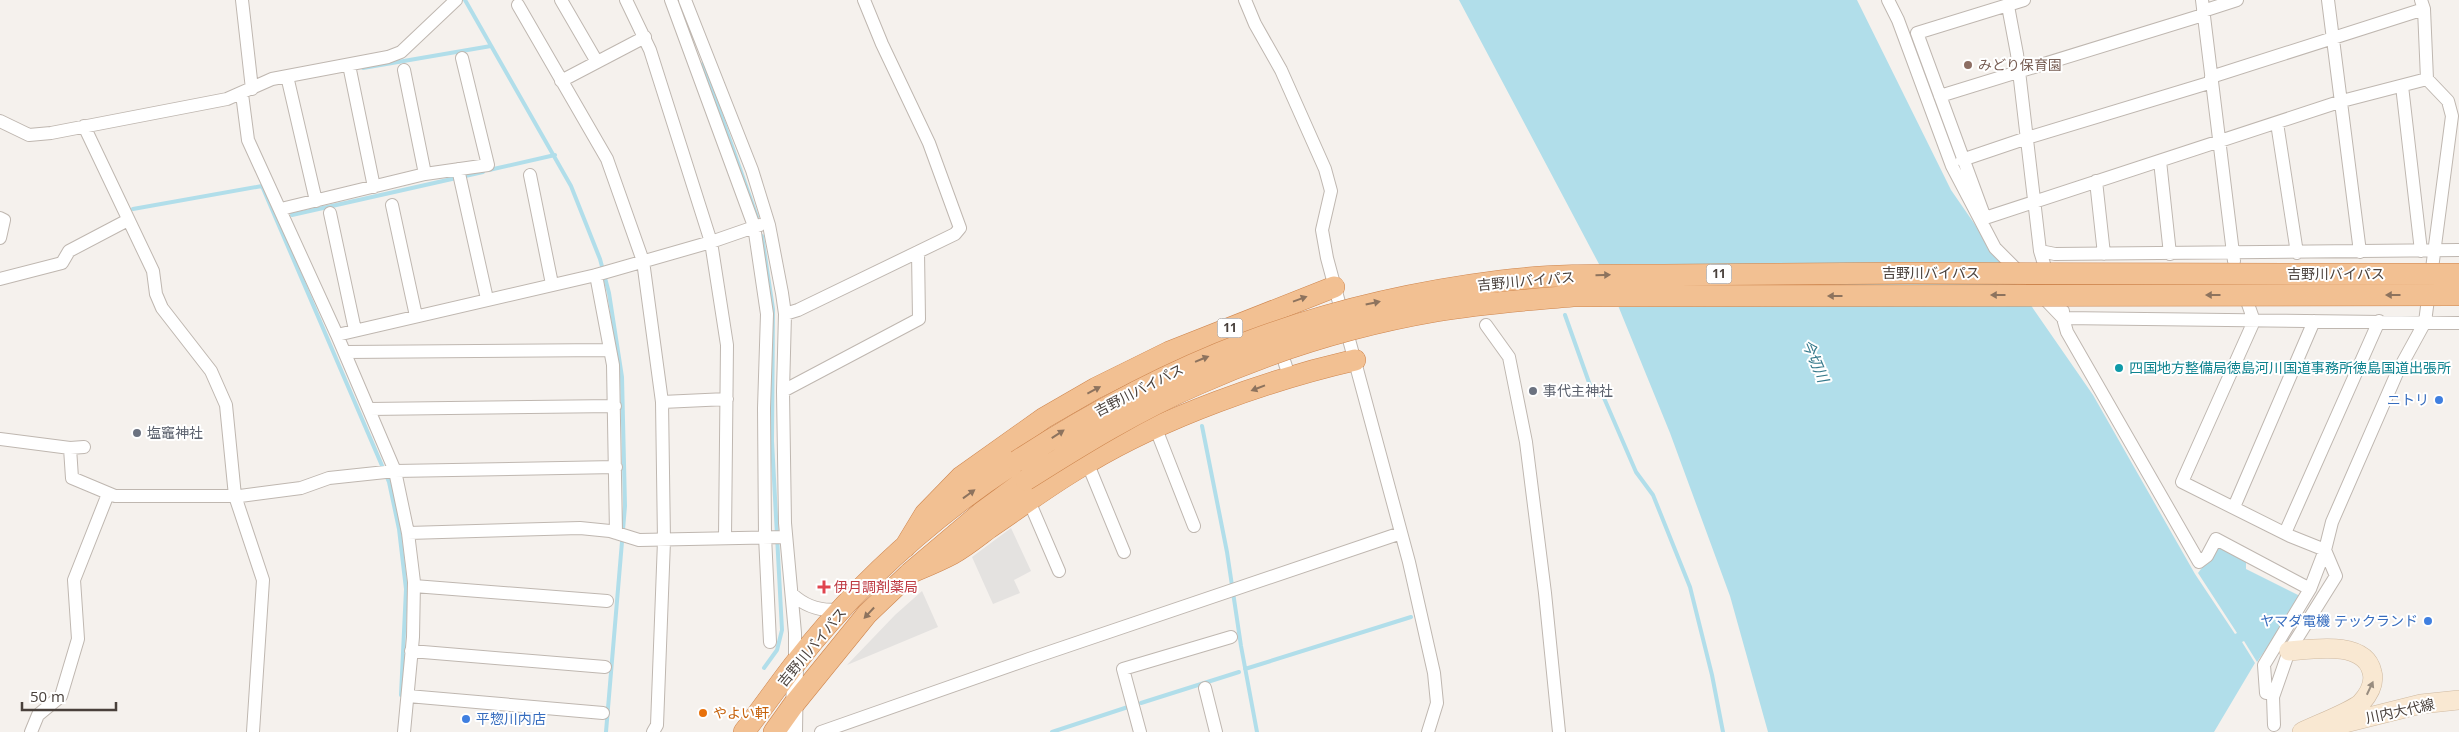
<svg xmlns="http://www.w3.org/2000/svg" width="2459" height="732" font-family="'Open Sans','Noto Sans JP',sans-serif">
<style>
.parking{fill:#e4e2e0}
.water{fill:#b1deea}
.lines{fill:none;stroke-linecap:round;stroke-linejoin:round}
.stream{stroke:#b1deea;stroke-width:4}
.minor-casing{stroke:#bfb7b0;stroke-width:14}
.tertiary-casing{stroke:#bfb7b0;stroke-width:18}
.secondary-casing{stroke:#cfbaa2;stroke-width:20}
.trunk-casing{stroke:#ce854e;stroke-width:22}
.minor{stroke:#fff;stroke-width:12}
.tertiary{stroke:#fff;stroke-width:16}
.secondary{stroke:#f9e8d2;stroke-width:19}
.trunk{stroke:#f2c092;stroke-width:21}
.trunk-bridge-casing{stroke:#ce854e;stroke-width:22;stroke-linecap:butt}
.trunk-bridge{stroke:#f2c092;stroke-width:21}
.oneway{fill:#8d735e}
.oneway2{fill:#988c7f}
.education-dot{fill:#8d6e63;stroke:#fff;stroke-width:2}
.culture-dot{fill:#0f9aa8;stroke:#fff;stroke-width:2}
.worship-dot{fill:#6b7280;stroke:#fff;stroke-width:2}
.shop-dot{fill:#3f7fe0;stroke:#fff;stroke-width:2}
.health-dot{fill:#e0444e;stroke:#fff;stroke-width:2}
.food-dot{fill:#e8710a;stroke:#fff;stroke-width:2}
.labels{text-anchor:middle;stroke-width:4;stroke-linejoin:round;paint-order:stroke}
.shield{fill:#fff;stroke:#807976;stroke-width:1}
.shield-label{font-size:12px;font-weight:bold;fill:#49403b}
.education-label{font-size:14px;fill:#785e54;stroke:#fff;text-anchor:start}
.street-label{font-size:14px;fill:#49403b;stroke:#fff}
.culture-label{font-size:14px;fill:#0d838f;stroke:#fff;text-anchor:start}
.worship-label{font-size:14px;fill:#5b616d;stroke:#fff;text-anchor:start}
.shop-label{font-size:14px;fill:#366cbe;stroke:#fff;text-anchor:end}
.health-label{font-size:14px;fill:#be3a42;stroke:#fff;text-anchor:start}
.food-label{font-size:14px;fill:#c56008;stroke:#fff;text-anchor:start}
.water-label{font-size:15px;font-style:italic;fill:#35798b;stroke:#fff}
</style>
<rect width="100%" height="100%" fill="#f5f1ed"/>
<path class="parking" d="M1011 528 1031 571 1014 580 1020 593 993 604 972 557Z
M922 591 938 627 847 665 895 615Z"/>
<path class="water" d="M1459 0H1857L1951 190 2093 395 2195 574 2235 634 2237 633 2198 573 2219 545 2246 558V569L2302 597 2257 662 2244 641 2242 642 2255 663 2214 732H1768L1730 596 1670 433 1608 281Z"/>
<g class="lines">
<path class="stream" d="M465 0 571 186 600 259 609 293 622 377 625 506 606 732
M679 4 689 27
M703 64 757 217
M363 68 491 46
M489 170 555 155
M133 209 262 186 389 482 399 529 406 589 401 695
M292 215 483 172
M762 236 773 309 772 441 782 630 777 650 764 668
M1565 315 1591 388 1604 398 1636 472 1653 495 1690 587 1712 675 1723 732
M1202 426 1227 552 1241 646 1257 732
M1245 669 1411 617
M1141 703 1239 672
M1052 732 1128 707"/>
<defs>
<path id="minor" d="M242 0 252 89
M561 0 597 62
M626 0 650 50 711 242 727 345 725 537
M671 0 754 226 767 314 764 408 765 536 770 642
M685 0 752 170 769 225 782 293 785 314 783 391 785 523 795 633V664
M1245 0 1255 24 1281 70 1325 169 1331 191 1322 230 1327 258 1409 562 1434 673 1437 703 1428 732
M1888 0 1898 20 1952 166 1995 248 2021 274
M2024 0 1917 33 1985 218 2342 101 2427 79
M2202 0 2234 261
M2328 0 2360 252
M518 5 607 159 643 261 662 402
M2008 6 2017 54 2040 251 2048 277
M2203 11 2237 0
M349 65 374 187
M404 70 425 174
M287 76 316 201
M2211 77 2424 9
M561 81 645 37
M2402 86 2421 251
M242 94 248 140 337 335 395 471 408 533 414 582 413 637 404 732
M1940 96 2203 15
M0 121 29 135 51 133 227 99 272 79 388 57 401 52 456 0
M2277 123 2297 253
M84 126 153 271 156 294 162 308 211 371 226 405 235 496 263 580 253 732
M1962 160 2027 138 2212 82
M2160 161 2170 254
M458 169 487 299
M530 175 552 284
M2096 181 2104 254
M392 205 416 316
M281 209 425 174 488 165 462 58
M330 213 355 330
M0 218 4 220 0 238
M2040 251 2055 254 2459 250
M596 275 613 365 616 533
M0 279 62 263 69 251 128 220
M2243 290 2254 321
M2040 294 2063 318 2067 332 2199 562 2207 556 2216 539 2310 589 2325 550 2332 522 2397 373 2425 322 2452 116 2448 101 2427 79 2424 9 2421 0
M2063 311V318L2459 323
M785 314 798 310 955 234 960 228 929 143 882 44 864 0
M2254 321 2182 482 2290 536 2325 550 2336 576 2289 651 2273 697 2274 725
M1486 325 1509 357 1526 442 1545 593 1559 732
M337 335 596 275 711 242 760 225
M1279 345 1289 376
M345 352 610 350
M783 391 919 319 918 252
M369 409 615 406
M1156 429 1194 526
M0 439 70 448 72 478 115 496H240L301 488 329 478 395 471 616 467
M70 448 84 447
M1087 462 1124 552
M1029 501 1059 571
M2234 507 2314 321
M408 533 580 528 610 531 639 540 786 537
M2285 533 2379 321
M414 586 607 601
M792 594C807 608 823 612 842 609
M411 651 605 667
M1205 688 1216 732
M2266 693 2264 665 2310 589
M408 696 603 713
M31 732 38 715 61 696 78 639 74 580 108 494
M653 732 657 725 664 541 662 402 727 399
M821 732 1029 659 1401 533
M1140 732 1123 669 1231 637"/>
<path id="tertiary" d="M794 732 795 664"/>
<path id="secondary" d="M2289 651C2313 649 2365 640 2372 672 2375 683 2369 694 2361 703 2351 712 2316 725 2302 732
M2333 726 2421 704 2459 700"/>
<path id="trunk" d="M905 547 925 514 961 477 1044 418 1096 388 1169 352 1334 287
M910 573C924 567 939 561 952 554 965 547 977 537 989 528 1022 506 1053 482 1087 463 1164 417 1268 380 1355 360
M744 732C761 710 777 687 794 665 856 585 933 516 1017 461
M774 732 794 704 867 614 910 573 981 513 1026 480"/>
</defs>
<use href="#minor" class="minor-casing"/>
<use href="#tertiary" class="tertiary-casing"/>
<use href="#secondary" class="secondary-casing"/>
<use href="#trunk" class="trunk-casing"/>
<use href="#minor" class="minor"/>
<use href="#tertiary" class="tertiary"/>
<use href="#secondary" class="secondary"/>
<use href="#trunk" class="trunk"/>
<defs>
<path id="trunk-bridge" d="M1017 461C1172 360 1317 304 1500 281 1554 274 1609 275 1664 275 1745 274 1827 273 1909 273 2092 274 2276 274 2459 274
M1026 480C1081 445 1138 410 1198 384 1274 350 1355 325 1437 311 1482 303 1528 300 1573 296L2459 295"/>
</defs>
<use href="#trunk-bridge" class="trunk-bridge-casing"/>
<use href="#trunk-bridge" class="trunk-bridge"/>
</g>
<defs><path id="oneway-solid" d="M-6-.8H1V-3.2L6.5 0L1 3.2V.8H-6Z" transform="scale(1.25)"/></defs>
<g class="oneway">
<use href="#oneway-solid" transform="translate(1603 275) rotate(-1)"/>
<use href="#oneway-solid" transform="translate(1998 295) rotate(180)"/>
<use href="#oneway-solid" transform="translate(2213 295) rotate(180)"/>
<use href="#oneway-solid" transform="translate(2393 295) rotate(-180)"/>
<use href="#oneway-solid" transform="translate(1835 296) rotate(180)"/>
<use href="#oneway-solid" transform="translate(1300 299) rotate(-20)"/>
<use href="#oneway-solid" transform="translate(1373 303) rotate(-12)"/>
<use href="#oneway-solid" transform="translate(1202 359) rotate(-22)"/>
<use href="#oneway-solid" transform="translate(1258 388) rotate(159)"/>
<use href="#oneway-solid" transform="translate(1094 390) rotate(-28)"/>
<use href="#oneway-solid" transform="translate(1058 434) rotate(-33)"/>
<use href="#oneway-solid" transform="translate(969 494) rotate(-36)"/>
<use href="#oneway-solid" transform="translate(869 613) rotate(133)"/>
</g>
<use class="oneway2" href="#oneway-solid" transform="translate(2370 688) rotate(-65)"/>
<circle class="education-dot" cx="1968" cy="65" r="5"/>
<circle class="culture-dot" cx="2119" cy="368" r="5"/>
<g class="worship-dot">
<circle cx="1533" cy="391" r="5"/>
<circle cx="137" cy="433" r="5"/>
</g>
<g class="shop-dot">
<circle cx="2439" cy="400" r="5"/>
<circle cx="2428" cy="621" r="5"/>
<circle cx="466" cy="719" r="5"/>
</g>
<path class="health-dot" d="M821.5 579.5h5v5h5v5h-5v5h-5v-5h-5v-5h5z"/>
<circle class="food-dot" cx="703" cy="713" r="5"/>
<g class="labels">
<g class="shield">
<rect x="1706.5" y="264.5" width="25" height="19" rx="4"/>
<rect x="1217.5" y="318.5" width="25" height="19" rx="4"/>
</g>
<g class="shield-label">
<text x="1719" y="278">11</text>
<text x="1230" y="332">11</text>
</g>
<g class="education-label">
<text x="1978" y="70">みどり保育園</text>
</g>
<g class="street-label">
<text x="1931" y="278">吉野川バイパス</text>
<text x="2336" y="279">吉野川バイパス</text>
<text transform="translate(1526 281) rotate(-5)" y="5">吉野川バイパス</text>
<text transform="translate(1139 390) rotate(-27)" y="5">吉野川バイパス</text>
<text transform="translate(812 647) rotate(-50)" y="5">吉野川バイパス</text>
<text transform="translate(2400 711) rotate(-12)" y="5">川内大代線</text>
</g>
<g class="culture-label">
<text x="2129" y="373">四国地方整備局徳島河川国道事務所徳島国道出張所</text>
</g>
<g class="worship-label">
<text x="1543" y="396">事代主神社</text>
<text x="147" y="438">塩竈神社</text>
</g>
<g class="shop-label">
<text x="2429" y="405">ニトリ</text>
<text x="2418" y="626">ヤマダ電機 テックランド</text>
<text x="476" y="724" text-anchor="start">平惣川内店</text>
</g>
<g class="health-label">
<text x="834" y="592">伊月調剤薬局</text>
</g>
<g class="food-label">
<text x="713" y="718">やよい軒</text>
</g>
<g class="water-label">
<text transform="translate(1815 361) rotate(67)" y="5">今切川</text>
</g>
</g>
<path d="M22 702v8h94v-8" fill="none" stroke="#49403b" stroke-width="2.5"/>
<text x="30" y="702" font-size="15" fill="#49403b" stroke="#ffffff" stroke-width="4" paint-order="stroke">50 m</text>
</svg>
